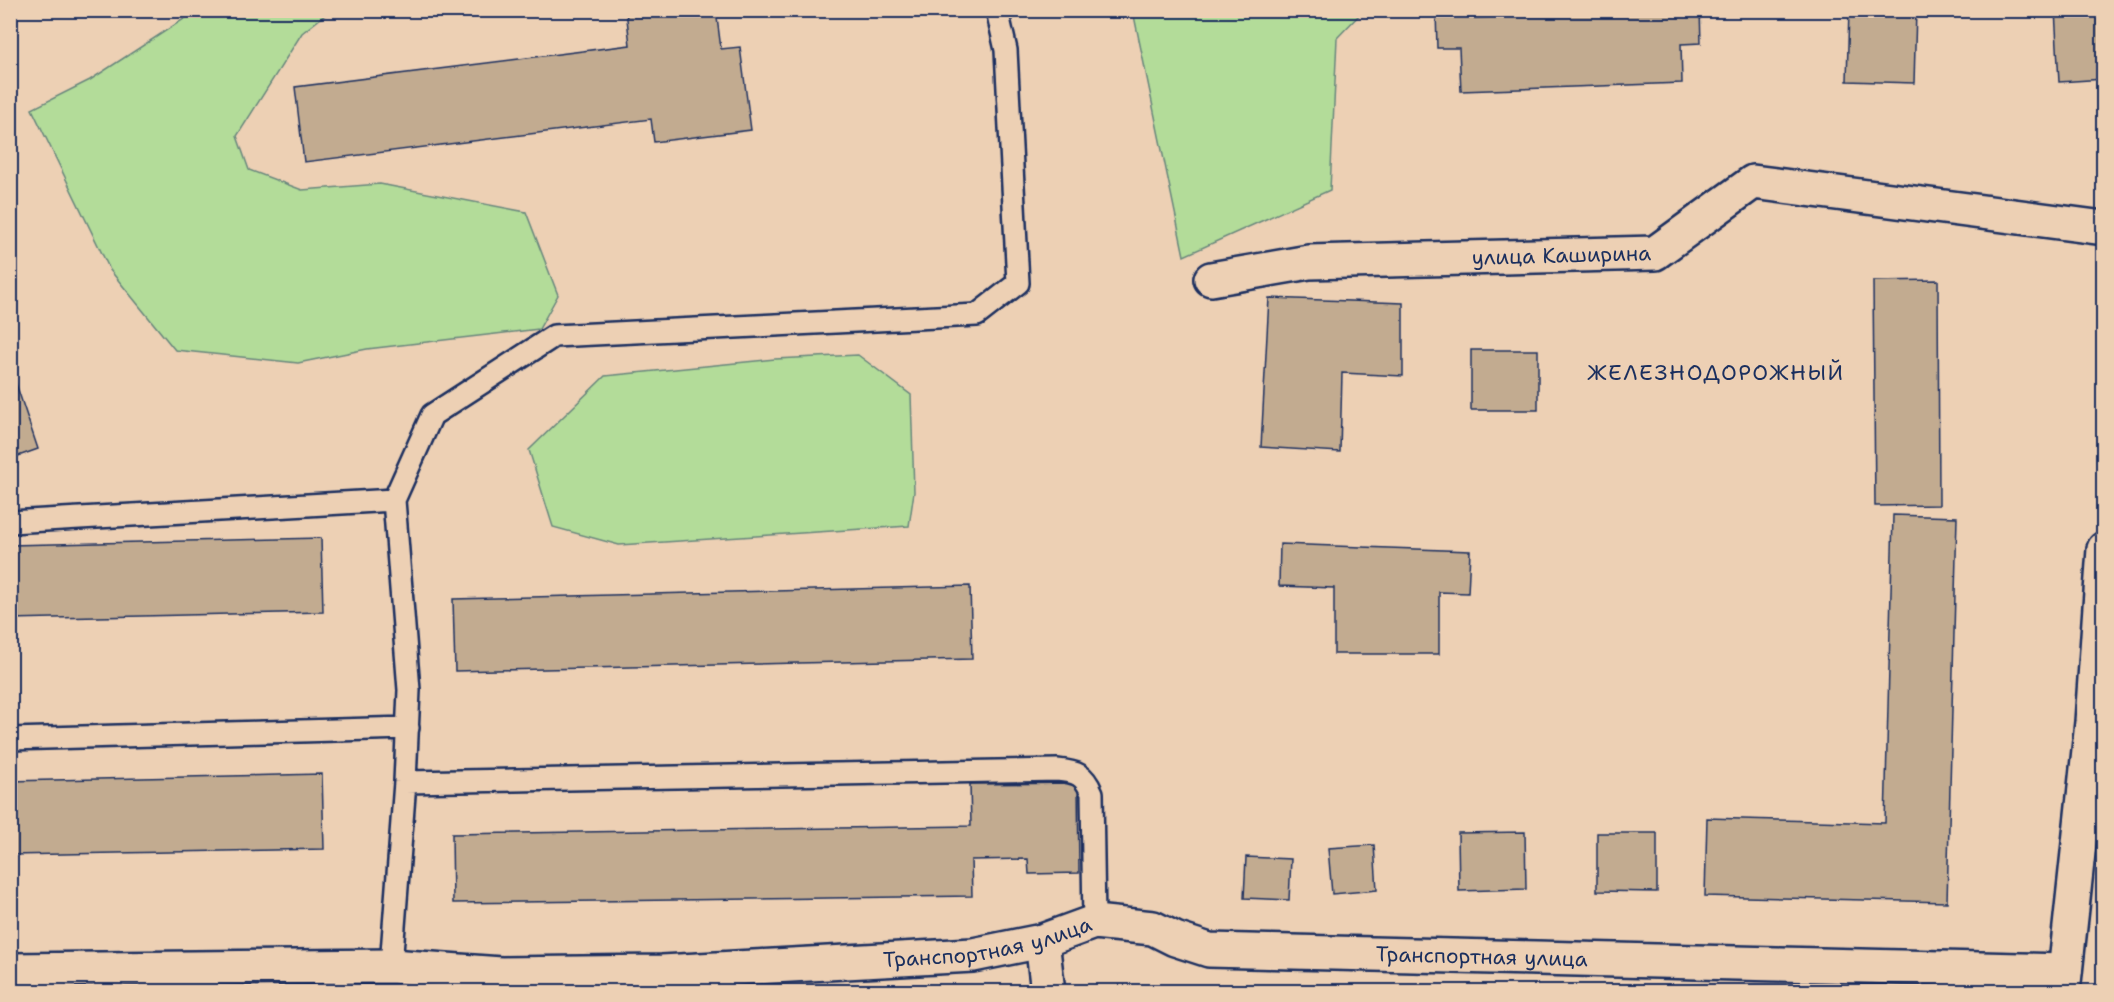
<svg xmlns="http://www.w3.org/2000/svg" width="2114" height="1002" font-family="'Shantell Sans',sans-serif">
<style>
.green{fill:#b3dc99;stroke:#67867c;stroke-width:1.5}
.building{fill:#c2ab90;stroke:#1b2f5e;stroke-width:1.5}
.lines{fill:none;stroke-linecap:round;stroke-linejoin:round}
.lane-casing{stroke:#1b2f5e;stroke-width:26}
.street-casing{stroke:#1b2f5e;stroke-width:38}
.lane{stroke:#edd0b4;stroke-width:21}
.street{stroke:#edd0b4;stroke-width:33}
.labels{text-anchor:middle;stroke-width:6;stroke-linejoin:round;paint-order:stroke}
.street-label{font-size:21px;fill:#1b2f5e;stroke:#edd0b4}
.neighbourhood-label{font-size:22px;letter-spacing:1.5px;fill:#1b2f5e;stroke:#edd0b4}
</style>
<rect width="100%" height="100%" fill="#edd0b4"/>
<filter id="ink" filterUnits="userSpaceOnUse"><feTurbulence type="fractalNoise" baseFrequency=".0167" numOctaves="2"/><feDisplacementMap in="SourceGraphic" scale="12" xChannelSelector="R" yChannelSelector="G"/><feConvolveMatrix kernelMatrix="1 2 1 2 8 2 1 2 1" color-interpolation-filters="sRGB"/></filter>
<g filter="url(#ink)">
<path class="green" d="M196 11H330L302 33 237 136 249 170 302 190 380 184 526 212 558 295 539 329 367 349 298 363 175 350 110 270 32 109 90 80Z
M1133 11H1363L1337 38 1330 190 1184 256Z
M858 355 911 395 914 492 909 526 619 545 553 527 529 450 605 376 775 359Z"/>
<path class="building" d="M626 10H716L721 49 740 47 751 130 654 142 651 119 304 162 295 87 630 45Z
M1436 10H1474V18L1656 10H1700L1701 43 1681 44 1682 83 1461 91 1459 48H1437Z
M1849 10H1916L1914 83 1847 81Z
M2055 10H2104V79L2059 82Z
M1938 280 1939 505 1875 506 1873 281Z
M1269 298 1403 303V376L1342 373 1340 452 1261 447Z
M1471 350H1538V410H1471Z
M10 366 38 449 10 459Z
M1893 515 1957 517 1947 902 1705 896 1707 818 1885 823Z
M321 538 323 612 10 619V545Z
M1280 544 1470 551 1468 593 1439 592V654H1334V588L1279 586Z
M970 586 972 659 455 671 453 599Z
M322 774 324 849 10 855V781Z
M1078 783 1079 873 1029 874 1028 859 971 860 972 896 453 903 452 834 971 826 970 784Z
M1525 832 1526 889 1459 891 1458 833Z
M1597 833H1657V892L1597 891Z
M1374 845 1377 890 1332 894 1328 848Z
M1246 857 1291 859 1289 900 1244 898Z"/>
<g class="lines">
<defs>
<path id="lane" d="M394 500 432 415 554 336 977 315 1018 283 1006 50 997 10
M10 522 394 500 409 690 405 782 391 966
M10 739 408 728
M405 782 1057 770C1077 772 1084 774 1092 793L1094 922"/>
<g id="street">
<path id="s1" d="M1211 279 1309 262 1655 253 1753 182 2104 228"/>
<path d="M1042 941 1048 992"/>
<path id="s2" d="M10 970 391 966 501 974 662 972 973 955 1042 941 1094 922 1153 928 1175 939 1209 950 2065 971"/>
<path d="M2063 992 2092 722 2104 549"/>
</g>
</defs>
<use href="#lane" class="lane-casing"/>
<use href="#street" class="street-casing"/>
<use href="#lane" class="lane"/>
<use href="#street" class="street"/>
</g>
</g>
<g class="labels">
<g class="street-label">
<text dy="7" stroke="none"><textPath href="#s1" startOffset="352">улица Каширина</textPath></text>
<text dy="7" stroke="none"><textPath href="#s2" startOffset="980">Транспортная улица</textPath></text>
<text dy="7" stroke="none"><textPath href="#s2" startOffset="1482">Транспортная улица</textPath></text>
</g>
<g class="neighbourhood-label">
<text x="1716" y="380">ЖЕЛЕЗНОДОРОЖНЫЙ</text>
</g>
</g>
<rect width="2114" height="1002" fill="none" stroke="#edd0b4" stroke-width="36"/>
<rect x="18" y="18" width="2078" height="966" fill="none" stroke="#1b2f5e" stroke-width="2" filter="url(#ink)"/>
</svg>
